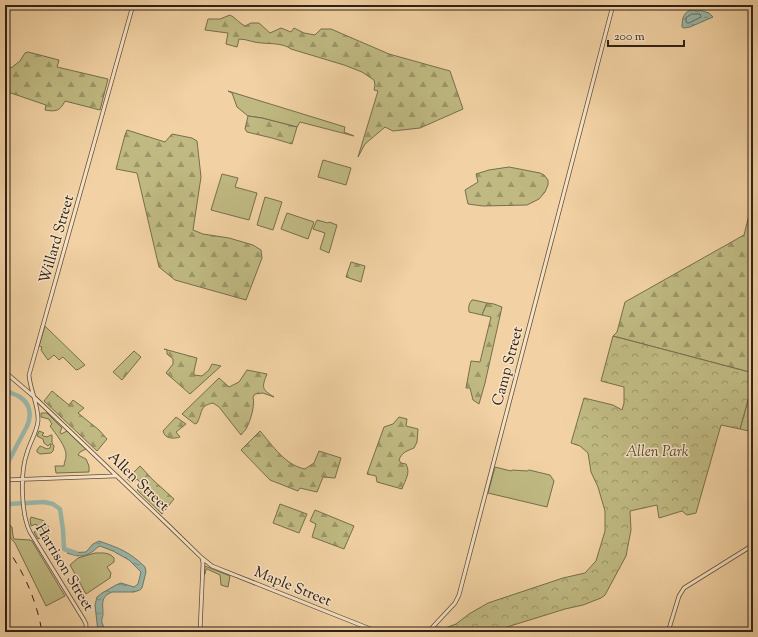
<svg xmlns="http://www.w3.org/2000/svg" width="758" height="637" font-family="'Sorts Mill Goudy',serif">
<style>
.grass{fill:#c0ba82;stroke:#766e4d}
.forest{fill:url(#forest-firs);stroke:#766e4d}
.park{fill:url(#park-crowns);stroke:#766e4d}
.water{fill:url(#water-ripples);stroke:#6f7b6f}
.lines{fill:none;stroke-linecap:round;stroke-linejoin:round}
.shore{stroke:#646c60;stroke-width:1}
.river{stroke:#9bb7a9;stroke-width:4.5}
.minor-casing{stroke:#5e4d3b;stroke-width:4.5}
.minor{stroke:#f7e2c4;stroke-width:3}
.rail{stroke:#2d2118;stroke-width:1;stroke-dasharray:7 7;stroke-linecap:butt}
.labels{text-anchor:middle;stroke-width:3;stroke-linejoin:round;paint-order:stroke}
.street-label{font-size:15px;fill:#2d2118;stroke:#f7e2c4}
.park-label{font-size:15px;font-style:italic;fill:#524732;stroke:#f7e2c4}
</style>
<defs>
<pattern id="forest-firs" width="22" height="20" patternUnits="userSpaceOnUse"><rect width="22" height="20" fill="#c0ba82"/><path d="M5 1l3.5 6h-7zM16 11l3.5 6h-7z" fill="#9c9769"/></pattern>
<pattern id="park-crowns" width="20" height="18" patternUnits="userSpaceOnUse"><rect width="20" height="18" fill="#c0ba82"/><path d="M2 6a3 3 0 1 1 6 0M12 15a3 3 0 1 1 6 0" fill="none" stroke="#9c9769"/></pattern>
<pattern id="water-ripples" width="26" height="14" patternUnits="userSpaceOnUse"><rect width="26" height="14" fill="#9bb7a9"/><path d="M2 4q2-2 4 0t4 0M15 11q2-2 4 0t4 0" fill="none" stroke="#7f9489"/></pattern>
</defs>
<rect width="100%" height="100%" fill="#f2d2a4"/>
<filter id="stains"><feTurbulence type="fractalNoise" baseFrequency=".005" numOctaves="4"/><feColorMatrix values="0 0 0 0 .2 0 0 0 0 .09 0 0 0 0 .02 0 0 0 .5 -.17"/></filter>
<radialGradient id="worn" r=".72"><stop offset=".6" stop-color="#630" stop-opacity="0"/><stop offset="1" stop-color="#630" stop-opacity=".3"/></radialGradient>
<path class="grass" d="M228 91 345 127 344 132 354 136 300 122 297 127 262 118 248 116 237 107 232 93Z
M323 160 351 168 346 185 318 177Z
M222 174 238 178 235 187 257 193 249 220 211 210Z
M265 197 282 202 273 230 257 225Z
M287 213 314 222 308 239 281 229Z
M317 220 328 223 329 222 337 225 329 253 320 249 325 233 313 229Z
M472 300H474L487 303 482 315 469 312C468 308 469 303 472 300Z
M45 326 47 328 85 365 79 369 76 370 63 357 59 360 54 355 48 360 41 350 42 347 39 346Z
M41 413H47L62 428 60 432 61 434 67 431 86 449 80 452 78 455 86 459 89 466V472L56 473 55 466H64C64 463 66 459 66 456 67 447 55 433 50 426L52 424 50 421 49 419 41 417Z
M39 431 44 433 42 435 43 436 47 437 51 435H52V443L54 446 53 451 51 453 40 454 37 452V450L40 446C44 447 46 450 50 448L51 444H50L48 446 44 443 43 439 37 436Z
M495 467 511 471 512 470 527 471 529 470 550 475 554 481 547 507 488 493Z
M31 517 45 521 49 528 48 534 38 539 34 532 39 529 36 524 31 526 30 519 31 518Z
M5 521 12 527 13 536 14 539 30 540 32 541 65 596 46 606 15 543 5 532Z
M95 553C103 553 109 552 114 558V562L107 567 111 573 110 578 86 594 70 565 78 558Z
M205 566 230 576 228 587 221 585 220 575 207 569H206L205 574H204Z"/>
<path class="forest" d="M230 15C236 18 239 23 245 26L251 23H259L270 33 281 28 291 32 294 28 304 33 315 35 321 29H331L389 54 450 71 463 109 420 128 393 131 385 127 365 144 358 157 378 91 374 90 375 85 374 80 362 72 344 65 291 49C283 43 272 44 262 43 254 43 247 39 239 39L237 47 226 44 228 33 205 30 208 19H220Z
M28 52 59 60 57 67 108 79 100 110 65 101C60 111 56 112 45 110L46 105 5 91V67L9 66 11 68 20 61 25 53Z
M248 116 262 118 297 127 292 144 272 138 247 132 245 129Z
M127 130 165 142 172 134 192 138 197 141 201 177 193 230 203 234 229 238 253 245 261 250 262 258 246 300 175 280 159 267 137 173 116 169 125 135Z
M509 167 540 173 544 175 548 180V185L545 192 539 199 527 205 483 206 468 204 465 190 478 182 476 174 489 170Z
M753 199V373L613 336 617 332 625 302 744 235Z
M351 262 365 266 361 282 346 277Z
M487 303 494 304 502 307 485 383 479 404 473 400 470 388H466L471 361 480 362 491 317 482 315Z
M164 349 197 358 194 371V375L202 376 209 370 212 364 221 366 190 394 166 373 173 364V359L167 354V350Z
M134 351 141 357 122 380 113 372Z
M247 370 267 374C262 387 261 389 274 397L263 393 255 394 253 397C255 405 251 419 247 427 246 430 243 432 241 435L219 407 213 403C199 406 203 412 197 423L195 424 182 414 219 378 229 387 239 382Z
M753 382V432L740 429Z
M52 391 69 405 73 400 84 408 78 413 99 430 107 439 97 451 44 401Z
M176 417 186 424 176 432 180 437C173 439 165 439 163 431Z
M399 417 407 419 406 426 418 429 417 442 414 448C407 451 402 452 399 460L401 463 406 464C411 473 405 480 402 489L377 482 376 476 367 474 384 427 393 424Z
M260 431C273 446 285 465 305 469L314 463 319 451 341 458 335 478 323 477 317 492 300 488 298 491 270 480 241 450Z
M140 466 153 480 174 499 162 514 137 490 142 485 137 479 132 483 127 479Z
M280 504 307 514 299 533 273 523Z
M315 510 354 526 344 549 312 537 316 524 310 521Z"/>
<path class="park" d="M613 336 753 373V382L740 429 721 425 696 513 687 515 682 511 659 518 657 505 630 511 631 530 626 556 605 595 601 598 583 605 565 609 491 632H432L437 627 445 628 456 624 469 614 488 603 563 578 585 573 596 561 605 531V511L598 487 591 472 588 453 580 446 571 443 584 398 613 405 622 410 624 403V387L601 381Z"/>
<path class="water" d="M696 9 709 13 713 17 690 27 684 28 682 27C682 17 684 10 696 9Z
M99 541C119 548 130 552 145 567L146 572 142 588 140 590 134 592H112C100 597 103 604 103 614 103 617 101 620 102 623 103 626 105 629 106 632H98L95 605 97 597 102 593 116 585 121 583 134 587 138 584 141 572 129 560 113 551 100 546C97 547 95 550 92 552 83 558 76 556 67 553L86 552 93 544Z"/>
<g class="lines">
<path class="shore" d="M692 14H700L701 17 689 23H687L686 22V18Z"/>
<path class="river" d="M5 390C10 393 15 394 20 397 31 404 32 417 26 428L5 468
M5 501 6 503 9 504 44 502 53 504 60 509 63 530 64 549 76 553"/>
<defs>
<path id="minor" d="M5 372 32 395 168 525 202 558 203 563 200 632
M5 480 113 476H117
M202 558 212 566 378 632
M86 632V624L84 620 30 532C21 514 20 472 27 453 30 442 37 432 38 421 39 406 30 390 29 375L133 5
M428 632 455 603 459 595 613 5
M668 632 679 596 684 588 753 545"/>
</defs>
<use href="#minor" class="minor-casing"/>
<use href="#minor" class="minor"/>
<path class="rail" d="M5 546C24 571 37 602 42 632"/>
</g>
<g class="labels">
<g class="street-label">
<text transform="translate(56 239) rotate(-74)" y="5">Willard Street</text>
<text transform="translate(507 366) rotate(-75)" y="5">Camp Street</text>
<text transform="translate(139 481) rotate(44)" y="5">Allen Street</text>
<text transform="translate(65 567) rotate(59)" y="5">Harrison Street</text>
<text transform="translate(293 586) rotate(22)" y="5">Maple Street</text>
</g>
<g class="park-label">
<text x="657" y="456">Allen Park</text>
</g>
</g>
<rect width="758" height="637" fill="none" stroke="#f2d2a4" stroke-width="20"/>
<rect x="6" y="6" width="746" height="625" fill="none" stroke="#2d2118" stroke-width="2"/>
<rect x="10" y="10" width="738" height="617" fill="none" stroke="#2d2118"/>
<path d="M608 40v6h76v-6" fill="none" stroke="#2d2118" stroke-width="2"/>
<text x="614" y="40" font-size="12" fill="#2d2118" stroke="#f7e2c4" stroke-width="3" paint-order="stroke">200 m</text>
<rect width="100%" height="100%" filter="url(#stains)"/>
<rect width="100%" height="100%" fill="url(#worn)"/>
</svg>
